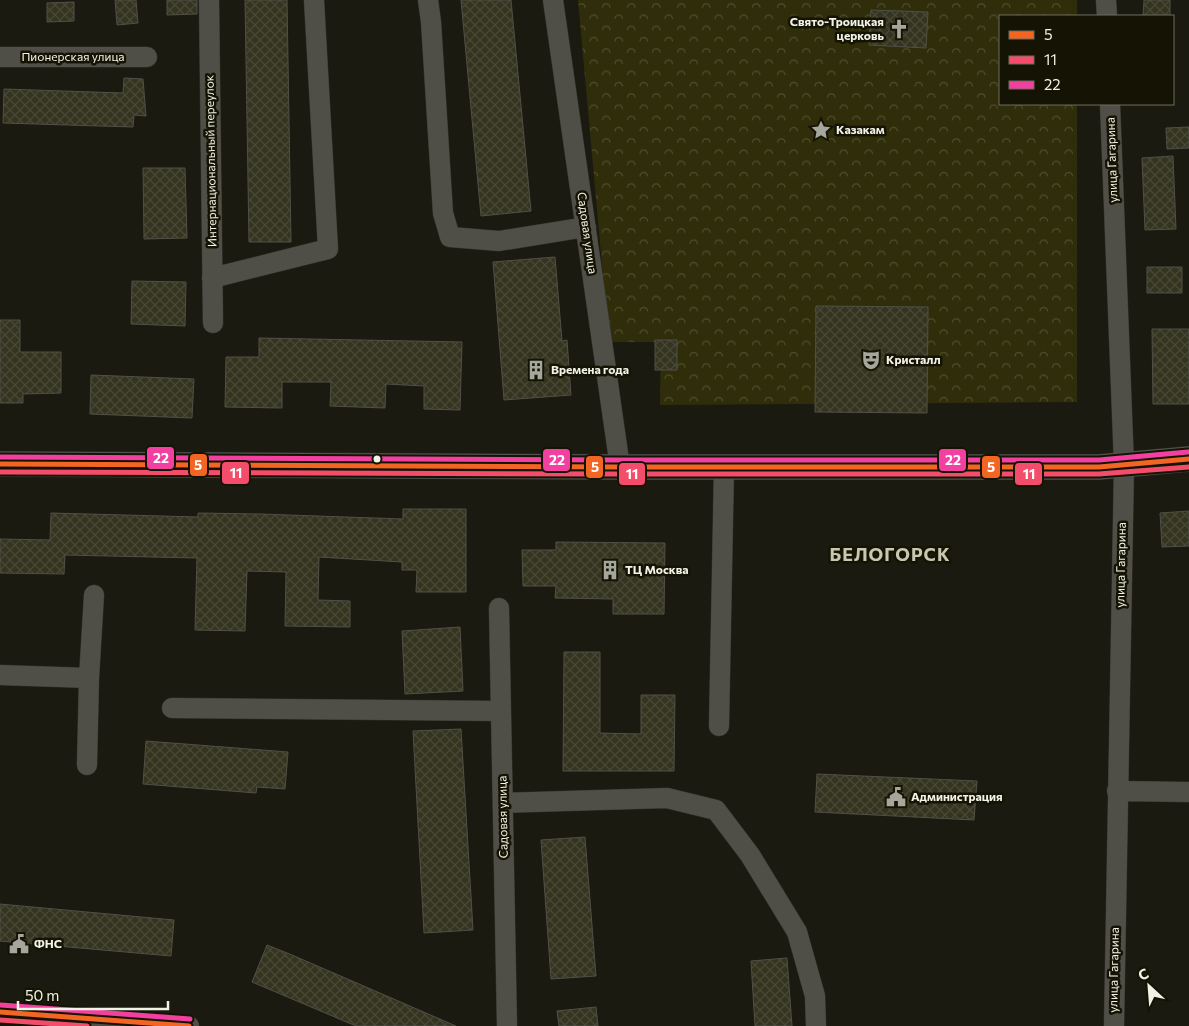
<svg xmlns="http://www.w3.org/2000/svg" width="1189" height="1026" font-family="Commissioner,sans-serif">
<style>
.park{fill:url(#park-crowns)}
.building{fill:url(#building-cross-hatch);stroke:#505048}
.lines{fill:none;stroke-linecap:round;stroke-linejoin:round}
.minor-casing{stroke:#32332d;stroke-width:21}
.major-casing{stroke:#32332d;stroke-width:26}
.minor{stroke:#4f4f47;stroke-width:20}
.major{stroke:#535653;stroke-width:25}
.bus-1-casing{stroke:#151404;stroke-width:9}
.bus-2-casing{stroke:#151404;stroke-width:9}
.bus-3-casing{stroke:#151404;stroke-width:9}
.bus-1{stroke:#f26522;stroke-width:5}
.bus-2{stroke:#f44d6c;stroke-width:5}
.bus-3{stroke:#f240a1;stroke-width:5}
.bus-dot{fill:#f2f3e7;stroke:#151404;stroke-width:2}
.labels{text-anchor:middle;stroke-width:5;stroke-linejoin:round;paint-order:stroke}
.poi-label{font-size:12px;font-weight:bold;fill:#f2f3e7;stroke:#151404;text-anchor:start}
.street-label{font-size:12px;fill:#f2f3e7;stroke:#151404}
.district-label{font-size:18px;font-weight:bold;letter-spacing:1px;fill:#c8c8b1;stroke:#151404}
.line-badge{stroke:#151404;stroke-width:2}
.badge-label{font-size:14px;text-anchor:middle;font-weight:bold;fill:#fff}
</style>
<defs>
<pattern id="park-crowns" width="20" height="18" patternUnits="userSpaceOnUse" patternTransform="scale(1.25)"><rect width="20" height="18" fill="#302e0a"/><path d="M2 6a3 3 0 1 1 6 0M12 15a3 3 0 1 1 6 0" fill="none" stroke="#4e4d2e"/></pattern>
<pattern id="building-cross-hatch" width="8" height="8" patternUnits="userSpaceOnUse" patternTransform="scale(1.25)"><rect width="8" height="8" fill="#343420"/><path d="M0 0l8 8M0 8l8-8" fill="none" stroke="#484836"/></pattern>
</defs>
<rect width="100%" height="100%" fill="#1a1a10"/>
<path class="park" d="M578 0H1077V16H1000V104H1077V402L660 405 661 342H609Z"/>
<path class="building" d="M115 0H136L138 23 117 25Z
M167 0H197V14L167 15Z
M245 0H287L291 242H249Z
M461 0H511L531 211 481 216Z
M1144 0H1170V16H1143Z
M74 2V21L47 22V3Z
M871 10 928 12 926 48 869 45Z
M124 78 143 79 146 116 134 115 133 127 3 123 4 89 123 93Z
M1189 127V148L1167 149 1166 128Z
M1173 156 1176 229 1145 230 1142 158Z
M143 168H185L187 238 144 239Z
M555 257 562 341 567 340 571 395 504 400 493 262Z
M1147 267H1182V293H1147Z
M132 281 186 282 185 326 131 324Z
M816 306 928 307 927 413 815 412Z
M0 320H20V352H61V393L23 394V403H0Z
M1152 329H1189V404H1153Z
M259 338 462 342 460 410 424 409V386L386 384 385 408 330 406 331 382H282V408L225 407 226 357H259Z
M655 340H677V370H655Z
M91 375 194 379 192 418 90 414Z
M403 509H466V592H416L417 570H402V562L319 557 318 600 350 601V627L285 626 286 572 247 571 245 631 195 630 197 558 65 555 64 574 0 573V539L50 540 51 513 198 517V513L260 514 403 519Z
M1189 511V546L1162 547 1160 513Z
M556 542 665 543 664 614H613V599L555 598 556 586H523L522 550H556Z
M460 627 463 691 405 694 402 631Z
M564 652H600V733L641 734V695H675L674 771H563Z
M461 729 473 930 424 933 413 731Z
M146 741 288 752 285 789 257 787 256 793 143 784Z
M817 774 977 781 974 820 815 812Z
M585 837 596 976 551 979 541 840Z
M0 904 174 920 171 956 0 941Z
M267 945 292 955 456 1026H356L252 982Z
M787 958 792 1026H755L751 961Z
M596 1007 598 1026H559L557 1011Z"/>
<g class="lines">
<defs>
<path id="minor" d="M209 0 213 323
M428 0 431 22 443 213 450 237 499 241 586 227
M553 0 620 467
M1106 0 1107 16
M0 57H147
M1110 104 1124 465 1114 1026
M212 278 328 249 314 0
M499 608 507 1026
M0 675 89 678
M172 708 501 711
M719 726 724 467
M87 765 89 678 94 595
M1117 791 1189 792
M503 803 667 798 716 810 750 855 797 932 815 996 816 1026
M0 1012 189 1026"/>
<path id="major" d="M0 464 620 467H1099L1189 459"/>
</defs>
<use href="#minor" class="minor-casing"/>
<use href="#major" class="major-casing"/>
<use href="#minor" class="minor"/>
<use href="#major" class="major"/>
<defs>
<path id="bus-1" d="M0 464 620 467H1099L1189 459
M0 1012 189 1026"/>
<path id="bus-2" d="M0 472 620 474H1099L1189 467
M0 1020 87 1026"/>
<path id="bus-3" d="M0 457 620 460H1099L1188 452
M1 1005 190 1019"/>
</defs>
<use href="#bus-1" class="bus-1-casing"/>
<use href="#bus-2" class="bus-2-casing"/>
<use href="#bus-3" class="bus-3-casing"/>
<use href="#bus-1" class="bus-1"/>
<use href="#bus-2" class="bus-2"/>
<use href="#bus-3" class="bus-3"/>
</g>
<defs>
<symbol id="church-bare" viewBox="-9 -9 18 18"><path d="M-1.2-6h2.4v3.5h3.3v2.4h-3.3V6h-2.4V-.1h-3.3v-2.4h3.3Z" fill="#a6a79c" stroke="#151404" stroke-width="2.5" paint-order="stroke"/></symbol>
<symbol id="sight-bare" viewBox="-9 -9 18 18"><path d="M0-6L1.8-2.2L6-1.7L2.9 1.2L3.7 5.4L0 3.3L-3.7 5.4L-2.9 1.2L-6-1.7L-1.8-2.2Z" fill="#a6a79c" stroke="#151404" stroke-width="2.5" paint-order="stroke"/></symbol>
<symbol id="theatre-bare" viewBox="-9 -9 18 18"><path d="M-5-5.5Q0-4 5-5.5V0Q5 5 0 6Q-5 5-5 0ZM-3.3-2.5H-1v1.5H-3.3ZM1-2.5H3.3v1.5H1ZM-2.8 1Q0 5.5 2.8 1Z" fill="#a6a79c" stroke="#151404" stroke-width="2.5" paint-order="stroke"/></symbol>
<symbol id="building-bare" viewBox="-9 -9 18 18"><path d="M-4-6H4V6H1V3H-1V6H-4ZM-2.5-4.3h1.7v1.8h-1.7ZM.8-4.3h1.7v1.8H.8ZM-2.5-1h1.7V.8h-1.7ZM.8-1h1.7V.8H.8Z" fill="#a6a79c" stroke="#151404" stroke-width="2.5" paint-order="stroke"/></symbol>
<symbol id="civic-bare" viewBox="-9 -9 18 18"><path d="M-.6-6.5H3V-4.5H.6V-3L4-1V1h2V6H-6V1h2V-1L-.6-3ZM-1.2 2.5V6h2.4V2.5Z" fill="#a6a79c" stroke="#151404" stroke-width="2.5" paint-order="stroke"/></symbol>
</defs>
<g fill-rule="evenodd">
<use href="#church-bare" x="885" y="15" width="28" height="28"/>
<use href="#sight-bare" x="807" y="116" width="28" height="28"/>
<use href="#theatre-bare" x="857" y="346" width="28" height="28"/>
<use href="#building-bare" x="522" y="356" width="28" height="28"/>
<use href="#building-bare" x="596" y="556" width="28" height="28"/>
<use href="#civic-bare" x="882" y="783" width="28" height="28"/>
<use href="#civic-bare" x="5" y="930" width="28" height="28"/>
</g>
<circle class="bus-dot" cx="377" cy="459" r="4.5"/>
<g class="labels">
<g class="poi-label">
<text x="884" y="26" text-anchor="end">Свято-Троицкая<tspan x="884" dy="14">церковь</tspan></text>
<text x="836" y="134">Казакам</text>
<text x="886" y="364">Кристалл</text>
<text x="551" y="374">Времена года</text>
<text x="625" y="574">ТЦ Москва</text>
<text x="911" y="801">Администрация</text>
<text x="34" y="948">ФНС</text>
</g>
<g class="street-label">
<text x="73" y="61">Пионерская улица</text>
<text transform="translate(1112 160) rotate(-92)" y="4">улица Гагарина</text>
<text transform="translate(211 161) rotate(-91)" y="4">Интернациональный переулок</text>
<text transform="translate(587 233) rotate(82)" y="4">Садовая улица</text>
<text transform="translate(1121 565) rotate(-89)" y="4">улица Гагарина</text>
<text transform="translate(503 817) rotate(-91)" y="4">Садовая улица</text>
<text transform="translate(1114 970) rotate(-89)" y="4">улица Гагарина</text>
</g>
<g class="district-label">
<text x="890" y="561">БЕЛОГОРСК</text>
</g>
</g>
<g class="line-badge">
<rect x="146" y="446" width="29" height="24" rx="5" fill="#f240a1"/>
<rect x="542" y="448" width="29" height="24" rx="5" fill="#f240a1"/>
<rect x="938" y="448" width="29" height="24" rx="5" fill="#f240a1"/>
<rect x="189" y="453" width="19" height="24" rx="5" fill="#f26522"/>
<rect x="585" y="455" width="19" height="24" rx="5" fill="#f26522"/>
<rect x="981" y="455" width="20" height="24" rx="5" fill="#f26522"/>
<rect x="221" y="461" width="29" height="24" rx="5" fill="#f44d6c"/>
<rect x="618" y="462" width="28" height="24" rx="5" fill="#f44d6c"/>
<rect x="1014" y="462" width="29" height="24" rx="5" fill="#f44d6c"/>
</g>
<g class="badge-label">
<text x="161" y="463">22</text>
<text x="557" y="465">22</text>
<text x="953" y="465">22</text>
<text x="198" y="470">5</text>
<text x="595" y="472">5</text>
<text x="991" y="472">5</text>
<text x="236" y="478">11</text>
<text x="632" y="479">11</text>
<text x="1029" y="479">11</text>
</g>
<rect x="999" y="15" width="175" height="90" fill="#151404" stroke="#6d6d5f"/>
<rect x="1009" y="31" width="25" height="8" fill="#f26522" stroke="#6d6d5f"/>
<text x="1044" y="40" font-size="15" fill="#f2f3e7">5</text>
<rect x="1009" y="56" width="25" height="8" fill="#f44d6c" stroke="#6d6d5f"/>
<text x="1044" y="65" font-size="15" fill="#f2f3e7">11</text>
<rect x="1009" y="81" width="25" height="8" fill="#f240a1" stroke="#6d6d5f"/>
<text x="1044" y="90" font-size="15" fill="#f2f3e7">22</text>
<g transform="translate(1149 986) rotate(334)" stroke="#151404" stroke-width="4" paint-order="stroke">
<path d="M0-4L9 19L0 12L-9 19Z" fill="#f2f3e7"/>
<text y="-8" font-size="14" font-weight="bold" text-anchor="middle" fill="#f2f3e7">С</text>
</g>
<path d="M18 1001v8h150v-8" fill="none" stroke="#f2f3e7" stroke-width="2.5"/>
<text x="25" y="1001" font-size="15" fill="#f2f3e7" stroke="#151404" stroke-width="4" paint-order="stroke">50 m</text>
</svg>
